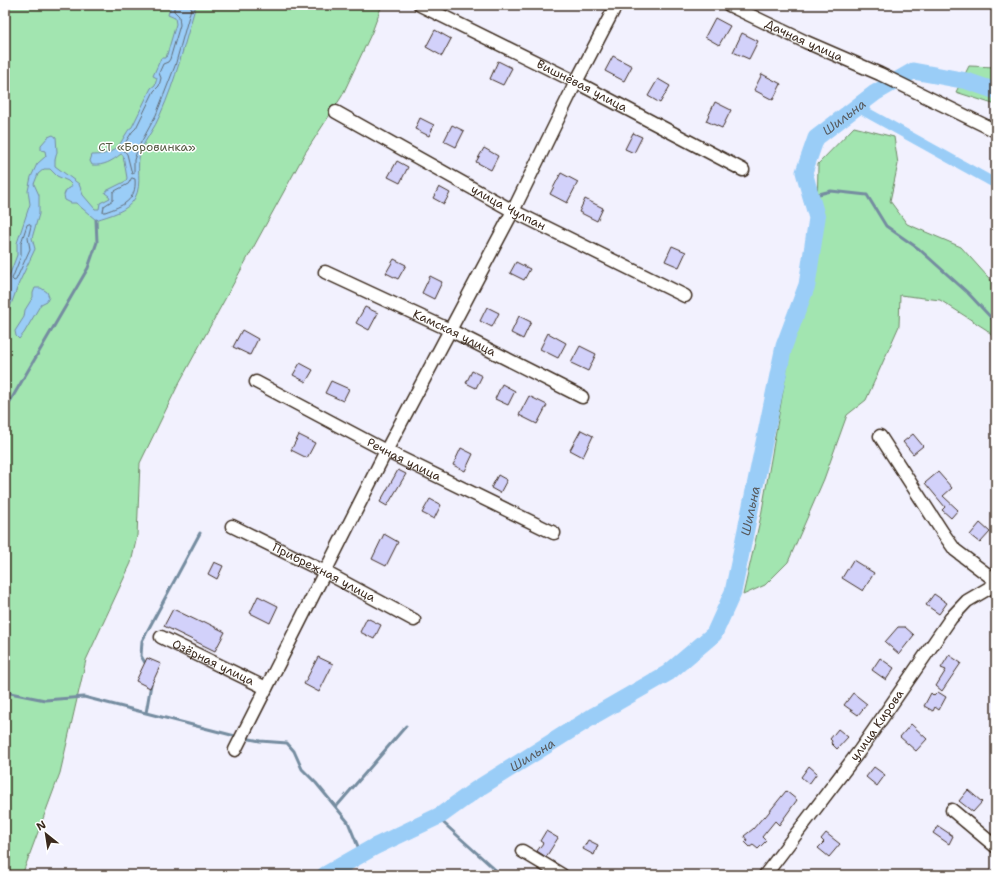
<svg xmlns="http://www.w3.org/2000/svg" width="1001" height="880" font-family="'Shantell Sans',sans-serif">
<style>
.green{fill:#a2e5b0;stroke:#6e8867}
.water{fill:#9acdf7;stroke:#748ca0}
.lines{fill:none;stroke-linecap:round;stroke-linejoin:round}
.shore{stroke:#616b75;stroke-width:1}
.stream{stroke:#748ca0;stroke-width:3}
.canal{stroke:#9acdf7;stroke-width:10}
.river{stroke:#9acdf7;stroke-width:17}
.building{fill:#d2d1fa;stroke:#3b2a1e}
.minor-casing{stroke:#3b2a1e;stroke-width:15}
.minor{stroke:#fff;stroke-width:12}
.labels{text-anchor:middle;stroke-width:3;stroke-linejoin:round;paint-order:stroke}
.street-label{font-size:12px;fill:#3b2a1e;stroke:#fff}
.park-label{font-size:12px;fill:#555942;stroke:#fff}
.water-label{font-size:13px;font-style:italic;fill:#585b5f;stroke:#fff}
</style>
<rect width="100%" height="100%" fill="#f2f1fe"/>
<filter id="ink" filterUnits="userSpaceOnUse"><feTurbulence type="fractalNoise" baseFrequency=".025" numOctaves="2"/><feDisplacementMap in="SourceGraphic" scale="8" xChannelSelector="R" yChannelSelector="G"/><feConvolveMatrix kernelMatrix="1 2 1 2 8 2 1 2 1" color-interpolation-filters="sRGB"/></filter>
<g filter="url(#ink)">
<path class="green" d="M5 5H382L372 32 342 96 305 153 178 385 140 463 137 536 131 563 86 660 60 773 22 875H5Z
M969 66 996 67V105L956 92Z
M854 127 894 137 898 164 890 201 907 224 961 247 996 286V341L987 330 940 300 900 295 899 326 866 400 847 415 824 479 788 562 765 585 743 595 761 516 791 346 812 286 817 218 818 164Z"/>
<path class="water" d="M171 5H196C185 42 176 80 160 115 155 128 146 138 141 150 135 166 143 183 135 198 127 212 110 215 96 220L76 203H71L65 200 64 195 66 190 70 188 72 185 68 181 57 176 50 169H44L38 174 34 184 39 195V214L32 238 35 249 19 283 9 310 5 312V287L17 255V243L30 204 28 191 31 177 37 164 46 156 45 151 41 150V145L48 137 53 135 56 137 57 152 55 160V166L79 184 83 195 95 209H99L100 203 110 198 109 196 105 193 106 191 126 181 127 178 123 155 121 154C112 161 104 166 92 165L90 161 92 155C108 155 117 151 124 137 127 133 128 129 132 127L151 88 155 85 157 78 153 76 161 58H166L176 24 175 18 168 15Z
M35 288H41L47 292 49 297 47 301 41 304 24 333 19 339 16 336 15 331 24 317 25 310 33 297V293Z"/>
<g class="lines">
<path class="shore" d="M174 5V11L179 16 180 25 170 59 168 62 163 64 159 73 161 78 159 86 154 91 136 128 132 132 122 148 127 154 132 174 134 173V160L138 148 156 115 175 66 192 5
M132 178 135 179C137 201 122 206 105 212H103L104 206 113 200V192L128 184Z
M30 224 31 226 28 238 30 249 16 280 14 281 12 279 21 256V243L27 225Z"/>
<path class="stream" d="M811 196 831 191 867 195 886 226 919 249 968 293 996 323
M5 410 88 268 97 242 96 220
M147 666 141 656 142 641 200 533
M5 692 45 700 84 697 239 737
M146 713 151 684
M245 738 260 741 287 743 294 751 302 769 316 783 348 822 361 854
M336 807 406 726
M437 817 501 875"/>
<path class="canal" d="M857 107 996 184"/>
<path class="river" id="s1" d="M325 875 374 847 441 815 477 789 595 715 668 673 714 634 733 592 784 346 807 285 817 218 804 172 816 138 875 93 913 71 967 81 996 91"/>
</g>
<path class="building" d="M715 18 730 26 719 45 705 37Z
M435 30 451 39 442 56 426 47Z
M742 33 758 41 749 59 733 52Z
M613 56 632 66 624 81 605 71Z
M498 61 512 68 503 85 490 79Z
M762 74 781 84 773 100 754 90Z
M658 79 670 86 660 103 648 96Z
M715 102 731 110 722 128 706 121Z
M420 118 434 125 429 136 415 129Z
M452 125 464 131 456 147 444 141Z
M633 133 642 137 634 153 625 149Z
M484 148 498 156 491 170 476 162Z
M397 161 408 167 400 183 388 177Z
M561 173 578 182 567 203 550 194Z
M439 187 450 193 444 204 433 198Z
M585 199 603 208 597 221 579 212Z
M672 246 686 252 679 267 665 261Z
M394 259 406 265 398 279 386 273Z
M516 262 530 269 524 280 510 273Z
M430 276 442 282 434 299 422 293Z
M365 307 378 313 369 330 356 323Z
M487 307 499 313 492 327 480 321Z
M519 316 531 322 523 339 511 333Z
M242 330 258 339 250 355 233 347Z
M548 333 566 343 558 358 540 349Z
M580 346 596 354 588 371 571 363Z
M300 363 313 370 306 382 293 375Z
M472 371 482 376 476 388 466 383Z
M331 381 349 389 343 401 325 393Z
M502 384 515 391 508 405 495 399Z
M529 396 547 405 537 424 519 415Z
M581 430 593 436 583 457 570 450Z
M913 434 923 446 913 454 903 442Z
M299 435 315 443 307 458 291 450Z
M461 448 473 454 465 471 453 465Z
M398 470 406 474 387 506 380 502Z
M938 472 952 488 943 496 958 510 951 518 942 510 945 507 925 483Z
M498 475 507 480 500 493 491 488Z
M430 499 441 505 434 519 422 513Z
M980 523 990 532 980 543 970 535Z
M384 534 398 542 386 566 372 559Z
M853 560 874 573 863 591 842 578Z
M214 562 223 566 217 579 208 574Z
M934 594 947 603 939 614 926 605Z
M258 596 278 606 270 623 250 613Z
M173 609 202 623 203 621 225 632 215 651 164 626Z
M367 618 381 625 374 639 360 632Z
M898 627H905L914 635 899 654 885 642Z
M949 655 961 663 942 691 936 686 946 670 941 668Z
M318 657 333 664 319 692 304 684Z
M147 658 161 664 150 688 136 681Z
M880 658 894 668 886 680 872 670Z
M938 692 946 697 939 710 935 707 933 711 924 706 931 693 934 696Z
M853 693 867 704 858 715 844 705Z
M911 724 927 739 916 751 900 737Z
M838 729 848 737 837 749 831 743 832 741 830 739Z
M809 766 817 773 809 784 801 777Z
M874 767 885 775 877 786 866 777Z
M968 790 982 802 973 812 959 801Z
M786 791 797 800 779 825 775 821 762 837 766 841 758 849 753 845 750 847 745 842 747 840 744 836 753 829 764 816 765 817Z
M938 826 953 836 949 844 933 833Z
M546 831 558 838 546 857 537 851 543 843 540 841Z
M826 833 840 844 829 857 818 848 824 842 821 839Z
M588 840 598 845 594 855 583 849Z"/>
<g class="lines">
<defs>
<g id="minor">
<path id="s2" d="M420 5 576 82 743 170"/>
<path id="s3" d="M729 5 806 42 880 74 996 131"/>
<path id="s4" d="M336 112 513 211 685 296"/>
<path id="s5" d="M325 272 450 330 582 397"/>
<path id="s6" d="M256 382 386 451 554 533"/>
<path d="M880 436 943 533 955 550 996 581"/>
<path id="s7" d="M232 526 325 572 414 620"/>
<path id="s8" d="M161 637 266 688"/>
<path d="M235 750 386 451 513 211 576 82 616 5"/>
<path d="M952 810 996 847"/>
<path d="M522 851 562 875"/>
<path id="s9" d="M765 875 860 750 951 618 967 601 996 584"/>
</g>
</defs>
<use href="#minor" class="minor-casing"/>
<use href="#minor" class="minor"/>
</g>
</g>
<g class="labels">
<g class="street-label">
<text dy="4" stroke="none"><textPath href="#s3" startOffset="83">Дачная улица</textPath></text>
<text dy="4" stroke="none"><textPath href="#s2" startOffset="181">Вишнёвая улица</textPath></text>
<text dy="4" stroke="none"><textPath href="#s4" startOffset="197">улица Чулпан</textPath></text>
<text dy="4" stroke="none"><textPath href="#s5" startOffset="143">Камская улица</textPath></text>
<text dy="4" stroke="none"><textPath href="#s6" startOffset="167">Речная улица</textPath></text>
<text dy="4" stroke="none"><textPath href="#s7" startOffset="103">Прибрежная улица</textPath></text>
<text dy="4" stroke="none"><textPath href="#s8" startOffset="58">Озёрная улица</textPath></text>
<text dy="4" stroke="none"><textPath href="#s9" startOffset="187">улица Кирова</textPath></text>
</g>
<g class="park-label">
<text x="147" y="151">СТ «Боровинка»</text>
</g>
<g class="water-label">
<text dy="5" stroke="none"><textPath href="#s1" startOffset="1008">Шильна</textPath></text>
<text dy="5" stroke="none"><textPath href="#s1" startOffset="588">Шильна</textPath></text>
<text dy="5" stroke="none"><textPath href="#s1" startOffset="240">Шильна</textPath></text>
</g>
</g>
<rect width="1001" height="880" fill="none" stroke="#fff" stroke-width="20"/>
<rect x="10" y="10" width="981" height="860" fill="none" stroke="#3b2a1e" stroke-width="1.5" filter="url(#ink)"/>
<g transform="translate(46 834) rotate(330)" stroke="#ffffff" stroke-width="3" paint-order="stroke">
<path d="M0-3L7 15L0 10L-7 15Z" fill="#3b2a1e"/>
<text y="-6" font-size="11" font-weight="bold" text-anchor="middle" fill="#3b2a1e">N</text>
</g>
</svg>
